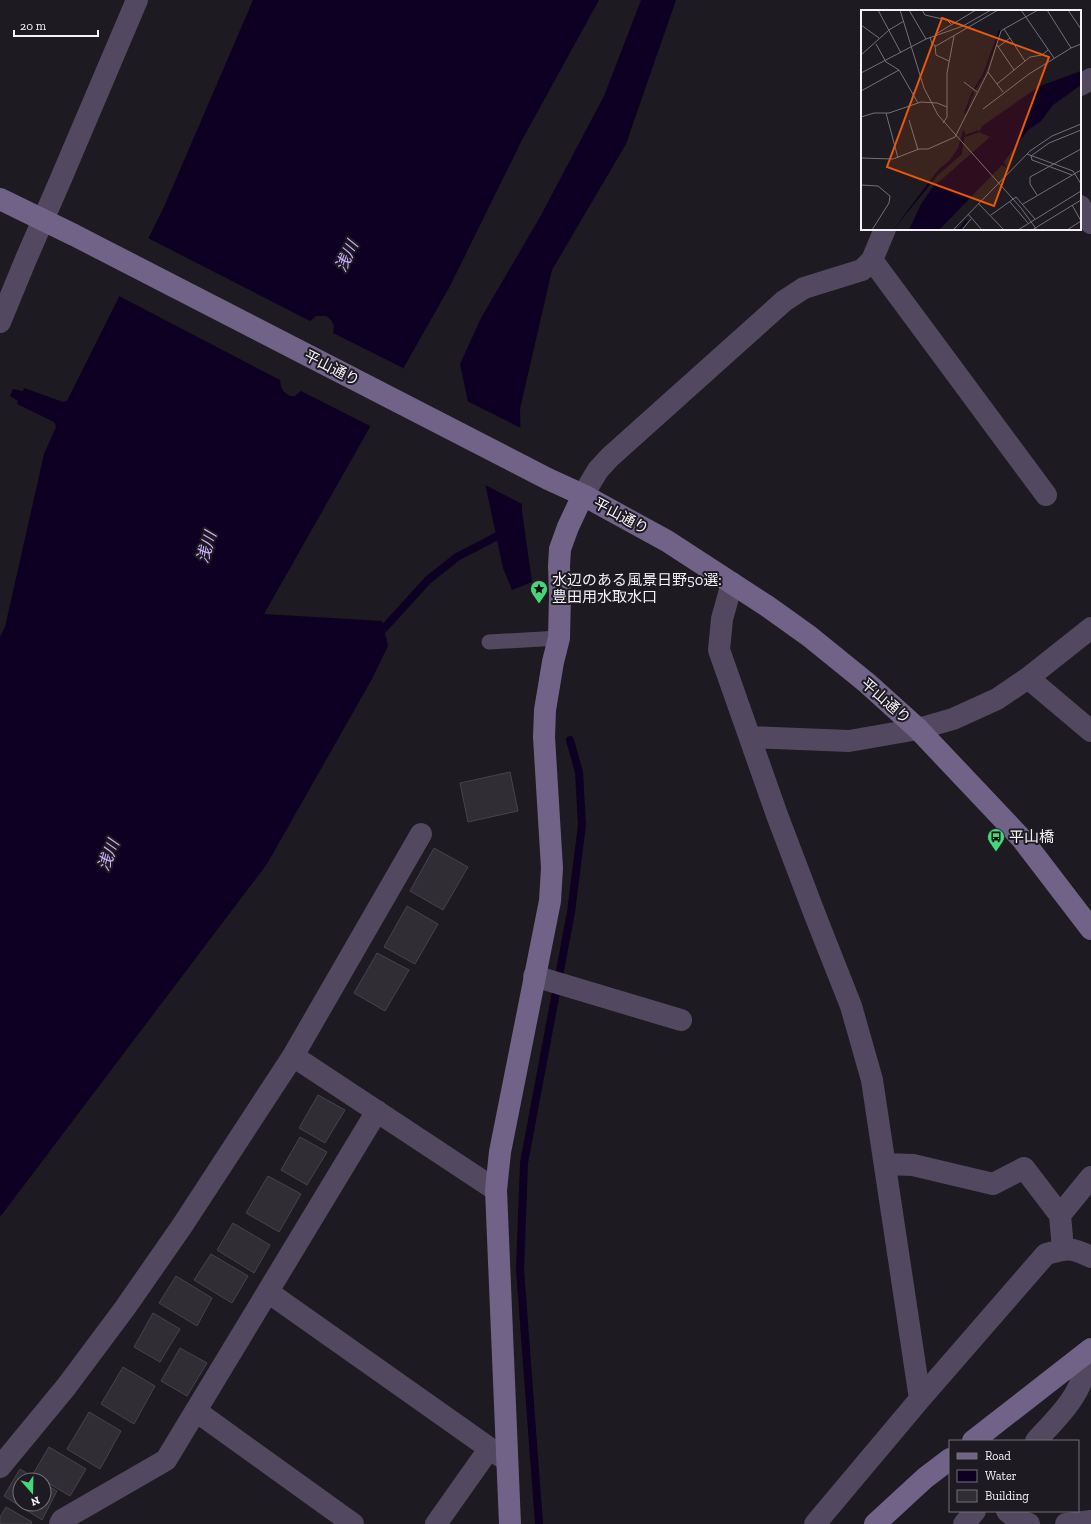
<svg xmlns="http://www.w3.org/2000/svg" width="1091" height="1524" font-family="'Zilla Slab','Noto Sans JP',serif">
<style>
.water{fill:#0e0022}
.pier{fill:#1d1a21}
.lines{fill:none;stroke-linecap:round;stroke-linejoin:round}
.stream{stroke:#0e0022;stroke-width:8}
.building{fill:#302d35;stroke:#46434b}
.lane{stroke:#524960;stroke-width:15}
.street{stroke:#524960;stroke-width:22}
.secondary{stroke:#706387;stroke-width:22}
.labels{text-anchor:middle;stroke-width:4;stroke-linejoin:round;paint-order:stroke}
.street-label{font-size:15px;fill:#f4f2f7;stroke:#1d1a21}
.poi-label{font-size:15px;fill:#f4f2f7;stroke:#1d1a21;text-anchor:start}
.water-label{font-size:16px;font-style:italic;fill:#ccadfd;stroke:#1d1a21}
.inset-river{fill:none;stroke:#0e0022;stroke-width:2}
.inset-road{fill:none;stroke:#737077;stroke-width:1}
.view{fill:#e8590c;fill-opacity:0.15;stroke:#e8590c;stroke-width:2}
.inset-edge{fill:none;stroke:#f4f2f7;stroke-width:2}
</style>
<rect width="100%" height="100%" fill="#1d1a21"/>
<path class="water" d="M253 0H599L522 140 450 286 264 614 382 621 388 646 372 679 267 864 0 1217V637L5 627 44 454 56 427 54 422 17 404 18 401 10 396 13 389 23 391 24 388 63 402 67 401 164 207Z
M641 0H676L626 144 552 270 520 409 522 511 532 582 512 590 503 568 460 364 481 318 540 217 604 96Z"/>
<path class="pier" d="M146 237 310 321 316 316H326L331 320 334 326 333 333 405 369 372 427 301 391 295 396H290L284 392 281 387 280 380 117 295Z
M465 400 523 429 524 505 483 484Z"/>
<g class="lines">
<path class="stream" d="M377 636 428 580 457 557 505 532
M539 1524 520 1269 524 1163 571 912 582 825 579 772 570 740"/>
</g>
<path class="building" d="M510 772 518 811 468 822 460 783Z
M434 848 468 867 443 910 410 891Z
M407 906 438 924 415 964 384 947Z
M377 953 409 970 385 1011 354 993Z
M318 1095 345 1110 325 1143 299 1128Z
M300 1137 327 1152 307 1185 281 1170Z
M268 1176 301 1194 279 1232 246 1213Z
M233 1223 270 1245 254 1273 217 1250Z
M211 1254 248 1276 232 1303 194 1280Z
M176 1276 212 1298 197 1326 159 1303Z
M153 1313 180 1329 160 1362 134 1347Z
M180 1348 207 1363 187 1396 161 1381Z
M123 1367 155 1386 134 1424 101 1404Z
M89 1412 121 1431 100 1469 67 1449Z
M49 1447 86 1469 70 1496 33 1474Z
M20 1469 38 1480H20V1504H44V1483L57 1491 42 1520 4 1496Z
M6 1507 32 1522 31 1524H0V1517Z"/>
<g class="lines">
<path class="lane" d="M489 642 559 638"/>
<path class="street" d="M1080 85 1091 79
M1080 206 1091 223
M872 260 1046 495
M0 322 26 259 60 181 137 0
M583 495 598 470 610 457 784 301 804 288 862 270 872 260 885 229
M732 583 722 619 719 650 777 815 815 915 851 1006 872 1080 920 1399
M1028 678 1091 731
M750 737 849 741 918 729 953 719 997 699 1028 678 1091 628
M534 976 681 1020
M293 1056 496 1190
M885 1164 913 1165 993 1184 1024 1168 1060 1215 1063 1249
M1060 1215 1091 1177
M268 1292 506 1460
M196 1411 353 1524
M1036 1441C1053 1422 1081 1396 1084 1370 1085 1365 1084 1359 1085 1354
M0 1467 66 1387 125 1308 182 1226 293 1056 421 834
M1007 1511 1016 1518 1029 1524
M60 1524 62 1520 166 1460 377 1111
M436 1524 489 1449
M815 1524 920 1399 1046 1254C1068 1248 1071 1247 1091 1257
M964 1524 975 1511
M1066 1524 1091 1521"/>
<path class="secondary" d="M0 199 74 235 548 479 583 495 667 541 767 606 809 636 867 683 918 729 1022 839 1091 929
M973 1441 1091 1349
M510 1524 496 1190 500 1152 550 901 552 868 544 737 545 710 553 662 559 638 560 595 559 566 560 549 568 527 583 495
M875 1524 925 1478 950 1459"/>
</g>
<defs>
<symbol id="sight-pin" viewBox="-11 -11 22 30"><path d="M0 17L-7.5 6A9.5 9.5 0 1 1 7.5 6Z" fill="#45d77a" stroke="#1d1a21"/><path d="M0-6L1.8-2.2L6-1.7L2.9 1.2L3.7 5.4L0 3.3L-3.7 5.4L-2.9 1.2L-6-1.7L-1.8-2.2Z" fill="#111"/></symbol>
<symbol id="bus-pin" viewBox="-11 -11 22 30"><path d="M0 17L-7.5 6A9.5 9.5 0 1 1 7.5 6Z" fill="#45d77a" stroke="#1d1a21"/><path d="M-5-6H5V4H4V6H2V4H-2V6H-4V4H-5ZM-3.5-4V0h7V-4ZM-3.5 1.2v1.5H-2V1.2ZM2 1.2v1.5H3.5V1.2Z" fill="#111"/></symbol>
</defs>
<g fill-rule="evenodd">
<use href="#sight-pin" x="529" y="579" width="20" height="27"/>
<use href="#bus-pin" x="986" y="827" width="20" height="27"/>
</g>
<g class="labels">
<g class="street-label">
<text transform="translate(332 368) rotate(27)" y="5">平山通り</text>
<text transform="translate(621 516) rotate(28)" y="5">平山通り</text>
<text transform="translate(886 701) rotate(41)" y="5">平山通り</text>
</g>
<g class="poi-label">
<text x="552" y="585">水辺のある風景日野50選:<tspan x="552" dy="17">豊田用水取水口</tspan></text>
<text x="1009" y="842">平山橋</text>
</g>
<g class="water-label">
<text transform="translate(346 256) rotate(-65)" y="6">浅川</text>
<text transform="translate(206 547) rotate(-74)" y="6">浅川</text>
<text transform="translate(108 855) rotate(-69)" y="6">浅川</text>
</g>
</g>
<g transform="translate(861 10)">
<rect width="220" height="220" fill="#1d1a21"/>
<path d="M220 61V75L192 95 180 111 167 120 143 152 146 158 141 155 78 220H48L60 194 72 177 129 127 118 122 121 116 179 76ZM102 120 104 123 101 144 77 165 32 220 77 160 89 150 97 138Z" fill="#0e0022"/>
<path class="inset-river" d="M114 79 123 64 139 20M104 103 112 82M104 126 118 121M98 220 106 210"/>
<path class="inset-road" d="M17 0 40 43M39 0 63 78 77 105 160 198 176 220M48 0 65 29M61 0 64 5 86 10 90 14M160 0 193 48M186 0 210 38 220 34M207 0 220 19M0 15 18 28M75 24 115 0M69 27 71 34 75 36 137 0M15 34 25 52 38 60 57 93M136 35 153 60M74 36 75 45 88 51M137 37 149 28M0 45 28 20 43 11M164 51 143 19 177 0M127 62 142 82M0 63 65 29 102 16 130 0M103 72 116 82M136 74 169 47 181 45 187 40M0 81 38 60M122 99 168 64 210 38M25 103 37 148M0 107 13 103H28L60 92 76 93 86 97M48 110 57 140M82 113 86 107V63L93 26M166 144 212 161 220 174M170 146 188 133 220 120M170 146 171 150 211 165M0 148 32 149 58 139H67L94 127 127 62 140 21 143 19M0 175 17 176 29 186 28 193 11 220M176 185 169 174V167L220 139M149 192 167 213M117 193 143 220M162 194 220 160M211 195 220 211M107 204 121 220M130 205 155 187 174 209M92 220 169 141 191 126 220 114M101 220 110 209M157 220 220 181M171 220 220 190M206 220 220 211"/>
<path class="view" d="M81 8 188 47 133 196 26 157Z"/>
<rect width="220" height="220" class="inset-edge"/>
</g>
<rect x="949" y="1440" width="130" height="72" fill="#1d1a21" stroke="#737077"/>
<rect x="957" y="1453" width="20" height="6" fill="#706387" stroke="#737077"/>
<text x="985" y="1460" font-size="12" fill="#f4f2f7">Road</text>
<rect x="957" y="1470" width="20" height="12" fill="#0e0022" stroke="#737077"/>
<text x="985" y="1480" font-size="12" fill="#f4f2f7">Water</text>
<rect x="957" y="1490" width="20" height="12" fill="#302d35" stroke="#737077"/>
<text x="985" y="1500" font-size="12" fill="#f4f2f7">Building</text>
<g transform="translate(32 1492) rotate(160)"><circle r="19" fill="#1d1a21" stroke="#737077"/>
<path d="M0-3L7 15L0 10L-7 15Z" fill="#45d77a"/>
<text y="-6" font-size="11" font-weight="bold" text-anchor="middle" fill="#f4f2f7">N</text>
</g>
<path d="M14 30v6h84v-6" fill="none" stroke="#f4f2f7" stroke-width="2"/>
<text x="20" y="30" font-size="12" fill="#f4f2f7" stroke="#1d1a21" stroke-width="3" paint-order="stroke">20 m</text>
</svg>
